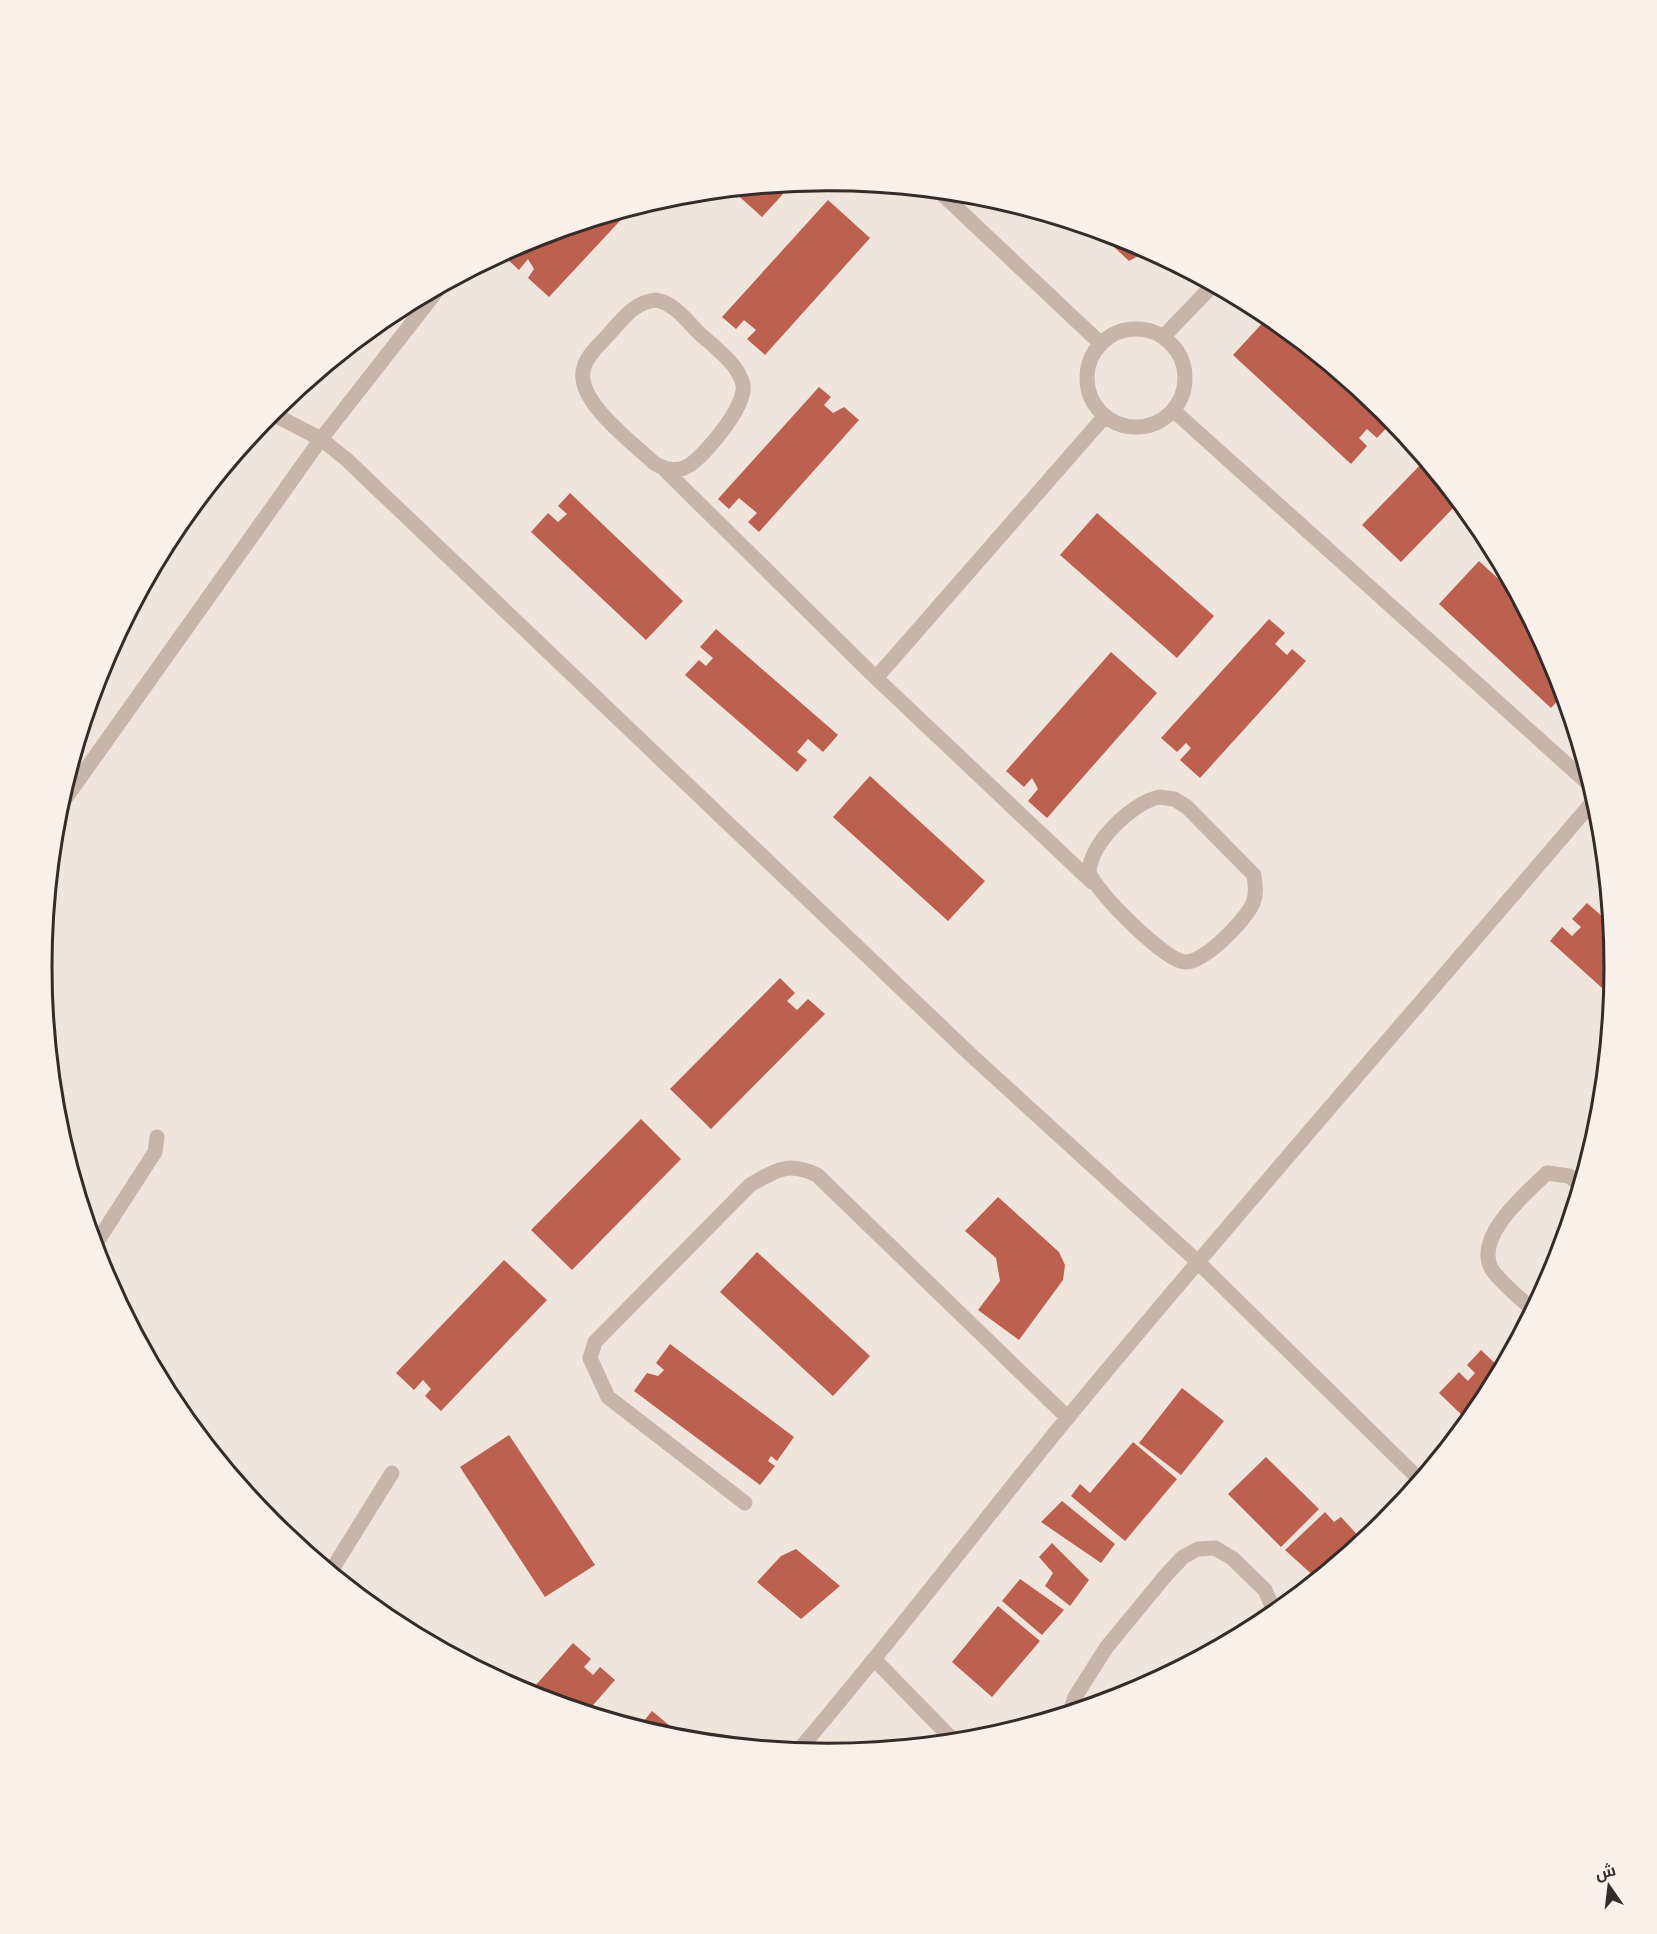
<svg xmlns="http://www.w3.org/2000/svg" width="1657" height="1934" font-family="Raleway,Cairo,sans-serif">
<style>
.building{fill:#bc604f}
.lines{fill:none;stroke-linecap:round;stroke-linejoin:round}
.street{stroke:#c7b5aa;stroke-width:15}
.rim{fill:none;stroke:#352b29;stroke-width:3}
</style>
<rect width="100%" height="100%" fill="#f0e5dd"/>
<path class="building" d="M774 186 783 194 762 217 732 190Z
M828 200 870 238 765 355 747 339 756 330 744 320 736 329 722 317Z
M631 209 549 297 528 278 534 269 528 259 519 270 502 254 528 240Z
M1096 230 1130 241 1141 246 1144 253 1129 261Z
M1269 316 1378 406 1393 421 1377 438 1367 429 1359 438 1367 446 1351 464 1233 355Z
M819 387 831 397 824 405 833 413 844 407 859 420 759 532 748 522 757 513 739 498 729 509 718 499Z
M1425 460 1459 502 1401 562 1362 525Z
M570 493 683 601 646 640 531 532 548 513 558 522 567 514 558 506Z
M1097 513 1214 616 1177 658 1060 555Z
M1479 561 1519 598 1555 666 1564 694 1551 708 1439 604Z
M1269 619 1285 633 1275 644 1287 655 1292 649 1306 661 1200 778 1180 760 1191 748 1186 743 1177 752 1161 738Z
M716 629 838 735 823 752 808 739 797 752 807 760 797 772 685 675 699 660 706 666 713 658 700 647Z
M1111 652 1157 693 1047 818 1028 801 1038 789 1032 778 1024 787 1006 771Z
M870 776 985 881 948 921 833 817Z
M1587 903 1611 924 1615 967 1612 997 1550 941 1562 927 1572 936 1581 927 1572 919Z
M780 978 795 993 787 1001 797 1010 808 999 825 1014 711 1129 670 1089Z
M641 1119 681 1159 572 1270 531 1230Z
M998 1197 1059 1252 1065 1265 1063 1280 1019 1340 978 1310 1000 1281 996 1258 965 1231Z
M757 1252 870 1356 833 1396 720 1292Z
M504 1260 547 1300 441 1411 425 1396 431 1389 423 1380 414 1390 396 1373Z
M670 1344 794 1437 777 1461 771 1456 768 1461 775 1466 760 1485 634 1391 647 1373 658 1376 664 1370 656 1363Z
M1481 1350 1501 1369 1482 1404 1468 1421 1439 1393 1459 1372 1468 1381 1475 1373 1467 1365Z
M1182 1388 1224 1421 1181 1475 1139 1443Z
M509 1435 595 1565 545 1597 460 1467Z
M1133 1442 1177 1479 1125 1541 1071 1496 1080 1484 1090 1493Z
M1266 1457 1319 1509 1281 1547 1228 1494Z
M1062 1501 1115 1544 1101 1563 1041 1522Z
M1325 1512 1334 1522 1341 1517 1363 1541 1317 1579 1285 1550Z
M1052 1543 1089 1580 1070 1606 1045 1586 1053 1573 1039 1557Z
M796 1549 840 1586 801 1619 757 1582 781 1556Z
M1020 1579 1064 1610 1042 1635 1002 1601Z
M998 1606 1040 1641 992 1697 952 1662Z
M573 1643 591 1659 584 1667 593 1675 600 1667 615 1680 587 1712 528 1694Z
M652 1711 687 1740 639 1727Z"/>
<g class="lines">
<path class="street" d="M940 192 1100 343
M656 300C674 303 686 320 699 333 714 347 739 364 743 385 747 405 705 456 688 466 676 473 664 469 654 463 632 442 573 399 584 367 588 354 600 344 609 334 623 319 634 302 656 300Z
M1087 378a49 49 0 1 1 98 0a49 49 0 1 1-98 0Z
M1164 336 1213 285
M1173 410 1591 786
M271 413 321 439 346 459 972 1056 1198 1262 1420 1480
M664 469 876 678 1092 882
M876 678 1105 416
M1159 797 1174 799 1187 807 1254 875C1255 885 1257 893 1253 903 1246 920 1204 963 1185 962 1165 961 1095 891 1089 872 1091 842 1132 803 1159 797Z
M60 806 321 439 440 287
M95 1245 155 1152 157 1137
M1533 1310C1520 1298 1503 1285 1493 1271 1471 1239 1527 1192 1547 1173L1569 1176 1580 1185
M745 1503 608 1397 590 1358 595 1342 750 1185C777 1170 787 1161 817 1175L1068 1418
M331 1571 392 1473
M875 1660 954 1741
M1070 1712 1075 1697 1106 1648 1166 1575 1183 1557 1198 1549 1215 1548 1232 1558 1265 1590 1275 1613
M798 1751C892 1641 978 1527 1069 1416 1241 1207 1420 1005 1595 799"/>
</g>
<path d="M0 0H1657V1934H0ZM52 967a776 776 0 1 1 1552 0a776 776 0 1 1-1552 0Z" fill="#f8f0e9" fill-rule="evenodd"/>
<path class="rim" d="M52 967a776 776 0 1 1 1552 0a776 776 0 1 1-1552 0Z"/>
<g transform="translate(1609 1886) rotate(346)" stroke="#f8f0e9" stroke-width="4.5" paint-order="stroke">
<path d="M0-4.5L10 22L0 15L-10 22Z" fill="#352b29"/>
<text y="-9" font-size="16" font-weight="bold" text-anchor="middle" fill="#352b29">ش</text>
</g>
</svg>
